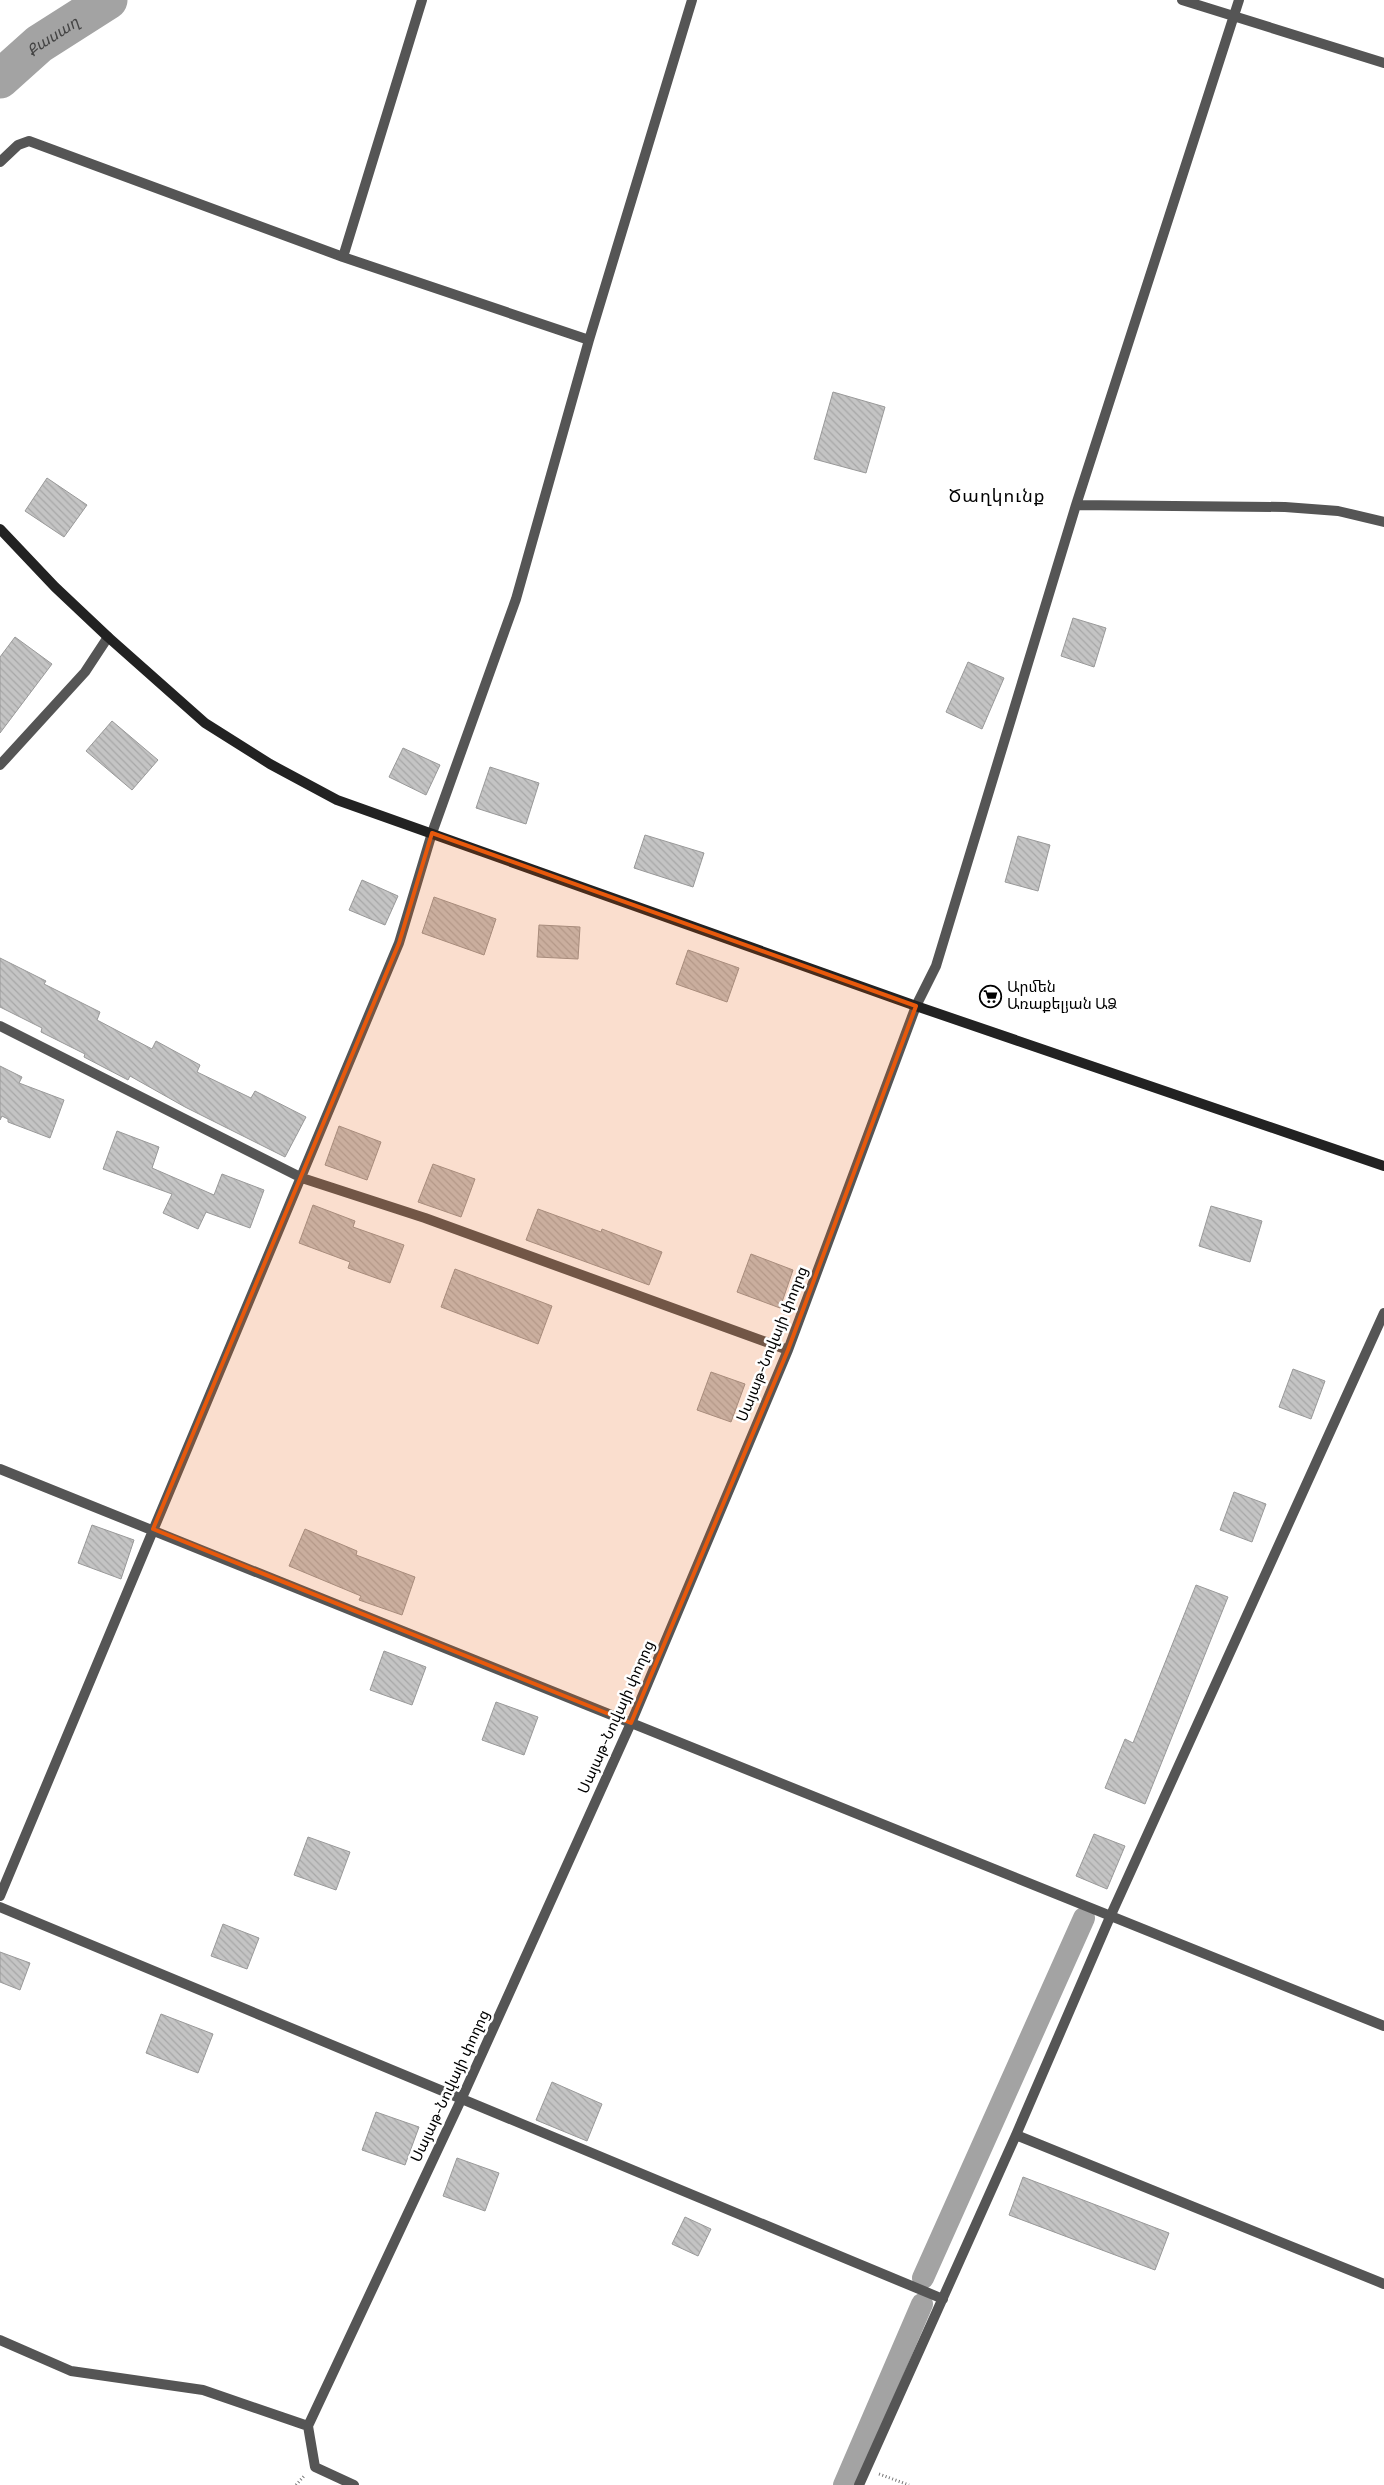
<svg xmlns="http://www.w3.org/2000/svg" width="1384" height="2485" font-family="'Titillium Web','Noto Sans Armenian',sans-serif">
<style>
.lines{fill:none;stroke-linecap:round;stroke-linejoin:round}
.canal{stroke:#a3a3a3;stroke-width:22}
.river{stroke:#a3a3a3;stroke-width:39}
.building{fill:url(#building-back-hatch);stroke:#999}
.path{stroke:#777;stroke-width:3;stroke-dasharray:1 2.5;stroke-linecap:butt}
.street{stroke:#555;stroke-width:10}
.secondary{stroke:#222;stroke-width:10}
.marked{fill:#e8590c;fill-opacity:0.2;stroke:#e8590c;stroke-width:4;stroke-linejoin:round}
.labels{text-anchor:middle;stroke-width:5;stroke-linejoin:round;paint-order:stroke}
.poi-label{font-size:15px;fill:#000;stroke:#fff;text-anchor:start}
.street-label{font-size:15px;fill:#000;stroke:#fff}
.water-label{font-size:16px;font-style:italic;fill:#444;stroke:#fff}
.quarter-label{font-size:18px;letter-spacing:1px;fill:#000;stroke:#fff}
</style>
<defs>
<pattern id="building-back-hatch" width="6" height="6" patternUnits="userSpaceOnUse" patternTransform="scale(1.25)"><rect width="6" height="6" fill="#c4c4c4"/><path d="M-1 5l2 2M0 0l6 6M5-1l2 2" fill="none" stroke="#a7a7a7"/></pattern>
</defs>
<rect width="100%" height="100%" fill="#fff"/>
<g class="lines">
<path class="canal" d="M923 2278 1084 1918
M844 2485 922 2304"/>
<path class="river" id="s1" d="M0 79 39 44 108 0"/>
</g>
<path class="building" d="M833 392 885 407 866 473 814 459Z
M47 478 87 505 64 537 25 511Z
M1073 618 1106 628 1094 667 1061 656Z
M15 637 52 664 0 733V657Z
M968 662 1004 678 982 729 946 712Z
M112 721 158 760 132 790 86 751Z
M403 748 440 765 426 795 389 777Z
M490 767 539 783 526 824 476 808Z
M645 835 704 853 693 887 634 868Z
M1018 836 1050 845 1038 891 1005 882Z
M362 880 398 896 385 925 349 910Z
M434 897 496 919 484 955 422 933Z
M539 925 580 927 578 959 537 957Z
M688 950 739 968 727 1002 676 984Z
M0 958 46 981 44 984 100 1012 97 1020 152 1049 156 1041 200 1065 197 1072 251 1098 255 1091 306 1117 285 1157 185 1107 130 1076 128 1080 84 1057 85 1054 41 1032 42 1028 0 1007Z
M0 1066 22 1077 19 1083 64 1100 50 1138 8 1122V1119L2 1116 0 1120Z
M339 1126 381 1142 367 1180 325 1165Z
M117 1131 159 1147 152 1168 214 1195 222 1174 264 1190 250 1228 206 1212 198 1229 163 1213 172 1194 103 1169Z
M433 1164 475 1179 461 1217 418 1202Z
M313 1205 355 1221 353 1227 404 1245 390 1283 348 1268 350 1262 299 1243Z
M1211 1206 1262 1221 1250 1262 1199 1246Z
M538 1209 601 1232 602 1229 662 1252 649 1285 526 1240Z
M751 1254 793 1270 780 1308 737 1292Z
M455 1269 552 1306 538 1344 441 1307Z
M1293 1369 1325 1381 1311 1419 1279 1407Z
M711 1372 745 1384 731 1422 697 1410Z
M1234 1492 1266 1504 1252 1542 1220 1530Z
M92 1525 134 1540 121 1579 78 1563Z
M305 1529 357 1551 356 1555 415 1577 402 1615 359 1600 361 1596 289 1566Z
M1196 1585 1228 1597 1145 1804 1105 1788 1125 1739 1133 1743Z
M384 1651 426 1667 412 1705 370 1690Z
M496 1702 538 1717 524 1755 482 1740Z
M1094 1834 1125 1846 1107 1889 1076 1876Z
M308 1837 350 1852 336 1890 294 1875Z
M223 1924 259 1938 247 1969 211 1956Z
M0 1952 30 1963 20 1990 0 1982Z
M161 2014 213 2034 198 2073 146 2053Z
M552 2082 602 2104 587 2141 536 2120Z
M376 2112 419 2127 405 2165 362 2150Z
M457 2158 499 2173 485 2211 443 2196Z
M1023 2177 1169 2233 1155 2270 1009 2215Z
M685 2217 711 2229 698 2256 672 2244Z"/>
<g class="lines">
<path class="path" d="M879 2474 909 2485
M296 2485 304 2476"/>
<path class="street" d="M1182 0 1384 63
M0 162 18 145 29 141 343 257 589 340
M343 257 422 0
M1076 505 1285 507 1338 511 1384 522
M0 765 85 672 108 637
M0 1026 302 1178 425 1218 788 1350
M0 1469 1384 2026
M0 1896 399 943 432 833 516 599 589 340 692 0
M0 1907 943 2299
M1016 2135 1384 2284
M0 2340 71 2371 203 2390 308 2426
M308 2426 461 2100 631 1723 788 1350 916 1006 936 966 1076 505 1239 0
M308 2426 315 2467 354 2485
M859 2485 1016 2135 1110 1917 1384 1313"/>
<path class="secondary" d="M0 529 55 587 108 637 205 723 270 764 337 800 916 1006 1384 1166"/>
</g>
<path class="marked" d="M432 833 916 1006 788 1350 631 1723 153 1529 399 943Z"/>
<defs>
<symbol id="supermarket-ring" viewBox="-11 -11 22 22"><circle r="9.5" fill="#fff" stroke="#000" stroke-width="1.5"/><path d="M-6-5.5h2.5l.6 2H6L4.5 2H-2.5L-4.4-4H-6ZM-1.5 3.2a1.3 1.3 0 1 0 .1 0ZM3 3.2a1.3 1.3 0 1 0 .1 0Z" fill="#000"/></symbol>
</defs>
<g fill-rule="evenodd">
<use href="#supermarket-ring" x="978" y="984" width="25" height="25"/>
</g>
<g class="labels">
<g class="poi-label">
<text x="1007" y="992">Արմեն<tspan x="1007" dy="17">Առաքելյան ԱՁ</tspan></text>
</g>
<g class="street-label">
<text transform="translate(772 1344) rotate(-68)" y="5">Սայաթ-Նովայի փողոց</text>
<text transform="translate(616 1717) rotate(-66)" y="5">Սայաթ-Նովայի փողոց</text>
<text transform="translate(450 2086) rotate(-65)" y="5">Սայաթ-Նովայի փողոց</text>
</g>
<g class="water-label">
<text dy="6" stroke="none"><textPath href="#s1" startOffset="68">Քասաղ</textPath></text>
</g>
<g class="quarter-label">
<text x="997" y="502">Ծաղկունք</text>
</g>
</g>
</svg>
